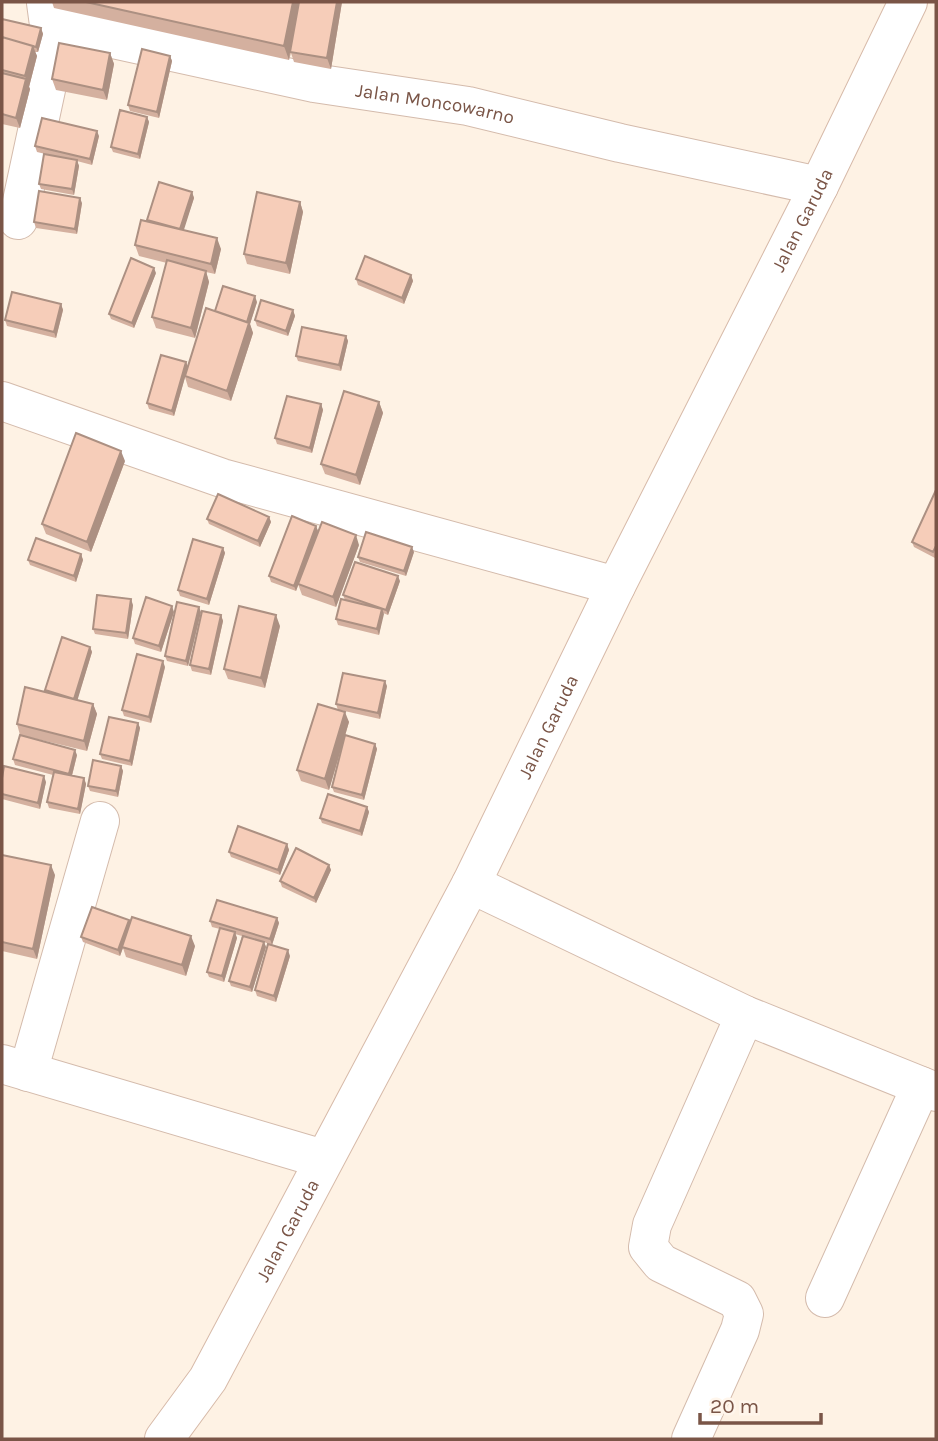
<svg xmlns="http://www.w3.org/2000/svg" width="938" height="1441" font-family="Karla,sans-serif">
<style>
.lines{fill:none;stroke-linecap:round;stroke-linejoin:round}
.street-casing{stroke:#d4bbac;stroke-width:40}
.secondary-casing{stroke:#d7baa9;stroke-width:40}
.street{stroke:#fff;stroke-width:38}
.secondary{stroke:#fff;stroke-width:38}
.wall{fill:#d4b09f}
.shaded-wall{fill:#ac9082}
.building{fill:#f6cdb9;stroke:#ac9082;stroke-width:2}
.labels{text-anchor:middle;stroke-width:7;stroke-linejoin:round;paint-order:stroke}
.street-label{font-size:19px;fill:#7a5547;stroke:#fff6ec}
</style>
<rect width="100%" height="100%" fill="#fef2e4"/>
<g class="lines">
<defs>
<g id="street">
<path id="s1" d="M49 25 314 83 468 106 620 143 819 186"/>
<path d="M18 220 53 57 55 40 49 25 46 3"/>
<path d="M2 401 222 478 616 586"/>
<path d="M471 884 745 1015 936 1092"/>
<path d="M2 1064 323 1159"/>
<path d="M28 1072 100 821"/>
<path d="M825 1298 921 1086"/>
<path d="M691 1439 740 1330 744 1314 737 1300 661 1263 648 1247 652 1225 745 1015"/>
</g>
<g id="secondary">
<path id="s2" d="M164 1439 208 1379 471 884 616 586 819 186 908 2"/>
</g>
</defs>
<use href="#street" class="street-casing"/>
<use href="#secondary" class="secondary-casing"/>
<use href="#street" class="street"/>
<use href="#secondary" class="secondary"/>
</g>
<path class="wall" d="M52 2H342L331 69 294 62 291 53 289 60 54 8Z
M2 19 41 28 43 34 38 52H35L37 56 29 87 30 89 20 128 2 124Z
M110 53 114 64 107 100 56 90 52 79Z
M170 56 172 61 159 118 130 111 128 105Z
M147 117 149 122 140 159 113 152 111 147Z
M99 136 92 165 77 161 79 166 74 195 41 189 39 184 62 158 37 152 35 146Z
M192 192 194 198 183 230 221 249 215 274 206 272 209 282 195 338 156 328 152 317 167 263 139 256 135 245 147 221Z
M300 202 303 212 290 274 247 264 244 254Z
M82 203 77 234 36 228 34 222Z
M156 273 134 328 111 319 109 314Z
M411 275 413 281 404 304 358 285 356 279Z
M257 302 250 324 253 333 231 401 188 387 185 377 174 416 149 409 147 403 186 362 188 367 215 311Z
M61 304 63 310 56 338 7 326 5 320Z
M293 310 295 316 288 336 257 326 255 320Z
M346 336 348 341 341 371 298 361 296 356Z
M379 402 383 413 360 485 325 474 321 464Z
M321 404 323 410 312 453 277 444 275 438Z
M125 461 91 552 46 534 42 524Z
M936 490 935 558 914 547 912 542Z
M269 517 271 522 260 547 209 524 207 519Z
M316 526 318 531 296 591 271 582 269 576Z
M359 545 336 607 302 595 298 584Z
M223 548 225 553 209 605 180 596 178 590Z
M414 552 406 576 360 562 358 557Z
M81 554 83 560 76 582 30 565 28 560Z
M400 581 388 615 383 613 379 635 338 625 336 619 345 600 343 595Z
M133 605 128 639 95 634 93 629Z
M174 612 161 652 135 644 133 638Z
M201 612 188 666 167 661 165 656Z
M221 615 223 621 211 675 192 671 190 665Z
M280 626 265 688 228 679 224 669Z
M90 647 92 652 77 700 93 704 97 714 87 751 20 735 17 724 46 692 45 690Z
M165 667 151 723 124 716 122 710Z
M387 686 380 719 340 710 349 722 329 790 301 781 297 770 338 710 336 704Z
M138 723 140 728 132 766 102 759 100 754Z
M375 744 377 749 364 800 334 792 332 787Z
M77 755 72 776 84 778 86 784 80 814 49 808 47 802 53 775 15 765 13 759Z
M121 766 123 771 118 797 90 791 88 786Z
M2 778 46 782 40 809 2 799Z
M367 807 369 812 362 836 322 823 320 818Z
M287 844 289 850 280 875 231 857 229 852Z
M2 855 55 875 37 959 2 951Z
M329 865 331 870 316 903 282 887 280 881Z
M277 918 279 923 272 945 264 942 266 947 252 992 231 986 229 981 242 936 235 934 237 938 224 982 209 977 207 972 220 929 212 927 210 921Z
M130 922 195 946 186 976 126 957 123 948 120 956 83 942 81 937Z
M290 956 276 1002 257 996 255 990Z"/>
<path class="shaded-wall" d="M293 2H302L290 52 289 60 284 46Z
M337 2H342L331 69 327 58Z
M41 28 43 34 38 52 36 47Z
M33 46 37 56 29 87 25 76Z
M110 53 114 64 107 100 103 90Z
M170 56 172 61 159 118 157 112Z
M26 79 30 89 20 128 16 118Z
M147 117 149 122 140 159 138 154Z
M97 131 99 136 92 165 90 159Z
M77 160 79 166 74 195 72 189Z
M192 192 194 198 182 236 180 231Z
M80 198 82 203 77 234 75 229Z
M300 202 303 212 290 274 286 263Z
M217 238 221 249 215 274 211 264Z
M154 268 156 273 134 328 132 323Z
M206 271 209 282 195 338 191 328Z
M411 275 413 281 404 304 402 298Z
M255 296 257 302 250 324 253 333 231 401 227 391Z
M61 304 63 310 56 338 54 332Z
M293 310 295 316 288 336 286 331Z
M346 336 348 341 341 371 339 365Z
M186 362 188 367 174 416 172 411Z
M379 402 383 413 360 485 356 475Z
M321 404 323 410 312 453 310 448Z
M121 451 125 461 91 552 87 542Z
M269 517 271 522 260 547 258 541Z
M316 526 318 531 296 591 294 586Z
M356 535 359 545 336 607 333 597Z
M412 547 414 552 406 576 404 571Z
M223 548 225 553 209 605 207 599Z
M81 554 83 560 76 582 74 576Z
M398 576 400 581 388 615 386 610Z
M131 599 133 605 128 639 126 633Z
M172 606 174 612 161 652 159 646Z
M199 607 201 612 188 666 186 661Z
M382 609 384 614 379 635 377 629Z
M221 615 223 621 211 675 209 669Z
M276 615 280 626 265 688 261 678Z
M90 647 92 652 76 705 74 699Z
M163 661 165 667 151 723 149 717Z
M385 681 387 686 380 719 378 713Z
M93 704 97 714 87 751 84 741Z
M345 712 349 722 329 790 325 779Z
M138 723 140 728 132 766 130 761Z
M375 744 377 749 364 800 362 795Z
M75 750 77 755 71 779 69 774Z
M121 766 123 771 118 797 116 791Z
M44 776 46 782 40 809 38 803Z
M84 778 86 784 80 814 78 809Z
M367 807 369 812 362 836 360 831Z
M287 844 289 850 280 875 278 870Z
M51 865 55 875 37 959 33 949Z
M329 865 331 870 316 903 314 898Z
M277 918 279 923 272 945 270 939Z
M129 920 131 925 120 956 118 950Z
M235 932 237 938 224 982 222 976Z
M191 936 195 946 186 976 182 965Z
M264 942 266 947 252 992 250 987Z
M288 950 290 956 276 1002 274 996Z"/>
<path class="building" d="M86 2H293L284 46Z
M299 2H337L327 58 290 52Z
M2 19 41 28 36 47 2 37Z
M2 37 33 46 25 76 2 70Z
M59 43 110 53 103 90 52 79Z
M142 49 170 56 157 112 128 105Z
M2 73 26 79 16 118 2 114Z
M120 110 147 117 138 154 111 147Z
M42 118 97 131 90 159 35 146Z
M44 154 77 160 72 189 39 184Z
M159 182 192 192 180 229 147 220Z
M39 191 80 198 75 229 34 222Z
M257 192 300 202 286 263 244 254Z
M141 220 217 238 211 264 135 245Z
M365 256 411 275 402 298 356 279Z
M131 258 154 268 132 323 109 314Z
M167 260 206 271 191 328 152 317Z
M223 286 255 296 247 322 215 311Z
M12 292 61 304 54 332 5 320Z
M261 300 293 310 286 331 255 320Z
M206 308 249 323 227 391 185 376Z
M302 327 346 336 339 365 296 356Z
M161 355 186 362 172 411 147 403Z
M344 391 379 402 356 475 321 464Z
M287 396 321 404 310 448 275 438Z
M76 433 121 451 87 542 42 524Z
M936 490V546L933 552 912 542Z
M218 494 269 517 258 541 207 519Z
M292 516 316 526 294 586 269 576Z
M322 522 356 535 333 597 298 584Z
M366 532 412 547 404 571 358 557Z
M36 538 81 554 74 576 28 560Z
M193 539 223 548 207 599 178 590Z
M355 562 398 576 386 610 343 595Z
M97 595 131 599 126 633 93 629Z
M146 597 172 606 159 646 133 638Z
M341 599 382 609 377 629 336 619Z
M177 602 199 607 186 661 165 656Z
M239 606 276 615 261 678 224 669Z
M202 611 221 615 209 669 190 665Z
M62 637 90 647 74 699 45 690Z
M137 654 163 661 149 717 122 710Z
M343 673 385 681 378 713 336 704Z
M25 687 93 704 84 741 17 724Z
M318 704 345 712 325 779 297 770Z
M109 717 138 723 130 761 100 754Z
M20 735 75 750 69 774 13 759Z
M345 735 375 744 362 795 332 787Z
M93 760 121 766 116 791 88 786Z
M4 766 44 776 38 803 2 794V778Z
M54 772 84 778 78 809 47 802Z
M328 794 367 807 360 831 320 818Z
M238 826 287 844 278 870 229 852Z
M296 848 329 865 314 898 280 881Z
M2 855 51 865 33 949 2 942Z
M217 900 277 918 270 939 210 921Z
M92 907 129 920 118 950 81 937Z
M132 917 191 936 182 965 122 947Z
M220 928 235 932 222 976 207 972Z
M243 936 264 942 250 987 229 981Z
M268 944 288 950 274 996 255 990Z"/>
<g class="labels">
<g class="street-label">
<text dy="7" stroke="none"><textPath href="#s1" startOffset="394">Jalan Moncowarno</textPath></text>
<text dy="7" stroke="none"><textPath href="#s2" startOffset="1377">Jalan Garuda</textPath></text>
<text dy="7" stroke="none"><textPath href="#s2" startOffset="810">Jalan Garuda</textPath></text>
<text dy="7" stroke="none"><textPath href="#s2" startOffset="243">Jalan Garuda</textPath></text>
</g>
</g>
<rect width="938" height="1441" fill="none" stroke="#7a5547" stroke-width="7"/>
<path d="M700 1413v10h121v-10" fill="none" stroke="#7a5547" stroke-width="3.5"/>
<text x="710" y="1413" font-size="21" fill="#7a5547" stroke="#fff6ec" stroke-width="5" paint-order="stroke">20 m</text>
</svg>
